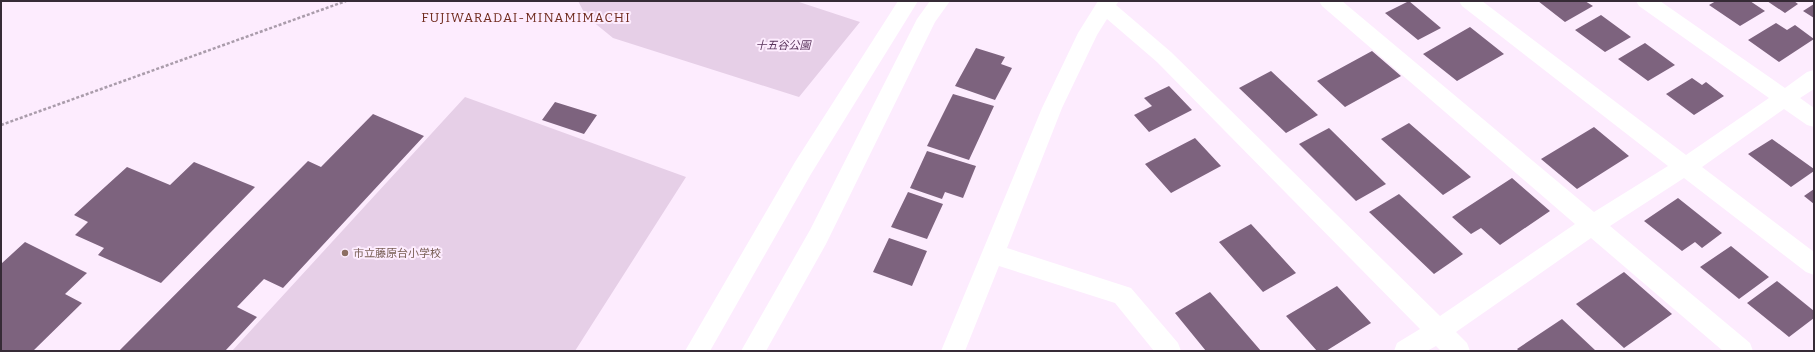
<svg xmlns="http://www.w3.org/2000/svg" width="1815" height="352" font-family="Bitter,'Noto Sans JP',serif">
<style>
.green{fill:#e6cfe7}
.building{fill:#7d637e}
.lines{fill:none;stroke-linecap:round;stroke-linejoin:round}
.path{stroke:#aa9cab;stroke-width:2.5;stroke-dasharray:3 2;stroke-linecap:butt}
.minor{fill:#fff;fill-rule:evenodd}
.tertiary{fill:#fff;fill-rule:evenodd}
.education-dot{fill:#8d6e63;stroke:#fdecfe;stroke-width:1.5}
.labels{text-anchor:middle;stroke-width:4;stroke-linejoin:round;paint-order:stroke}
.park-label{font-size:11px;font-style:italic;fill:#5b355d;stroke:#fdecfe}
.education-label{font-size:11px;fill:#785e54;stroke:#fdecfe;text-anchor:start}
.quarter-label{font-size:13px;letter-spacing:1px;fill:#712d20;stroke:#fdecfe}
</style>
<rect width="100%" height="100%" fill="#fdecfe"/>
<path class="green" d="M578 1H796L860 22 799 97 613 38 586 16Z
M465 97 686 177 575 351H232Z"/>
<path class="building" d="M1409 1 1441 28 1418 40 1385 13Z
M1538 1H1585L1593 6 1565 22Z
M1716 1H1750L1765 11 1740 26 1709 5Z
M1767 1H1794L1798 4 1785 13Z
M1814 4V18L1803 11Z
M1601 15 1631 37 1605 52 1575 30Z
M1776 23 1787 30 1795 25 1814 39 1779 62 1748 40Z
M1470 27 1504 54 1457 81 1423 54Z
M1645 43 1675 65 1648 81 1618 59Z
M976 48 1005 57 1001 64 1012 68 995 100 955 86Z
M1372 51 1401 76 1345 107 1317 81Z
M1271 71 1318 115 1286 133 1239 88Z
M1692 78 1702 85 1706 82 1724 96 1694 115 1666 94Z
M1169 86 1192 110 1149 132 1134 115 1152 106 1144 98Z
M953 94 994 106 969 160 927 146Z
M555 102 597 115 584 134 542 120Z
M373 114 424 136 283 288 264 279 237 307 257 317 225 351H119L308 161 321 167Z
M1409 123 1471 177 1443 195 1381 139Z
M1594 127 1629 156 1577 189 1541 159Z
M1329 128 1386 184 1356 201 1299 144Z
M1195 138 1221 166 1171 193 1145 164Z
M1772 139 1814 169V171L1791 187 1748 154Z
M927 151 976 166 963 198 945 192 942 199 910 188Z
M194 162 255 187 161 283 98 255 104 248 75 235 88 222 74 215 127 167 170 185Z
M1512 178 1550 211 1500 245 1481 228 1471 234 1452 217Z
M1814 189V204L1804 196Z
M908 192 943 204 927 239 891 227Z
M1399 194 1463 254 1434 274 1369 212Z
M1678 198 1722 233 1702 248 1695 242 1682 251 1644 221Z
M1251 224 1296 273 1263 292 1219 242Z
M889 238 927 251 912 286 873 272Z
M25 242 87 273 65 294 82 303 33 351H1V264Z
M1731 246 1769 277 1739 299 1700 267Z
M1624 272 1672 314 1624 348 1576 304Z
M1777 281 1814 311V318L1789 337 1747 303Z
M1337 286 1371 323 1326 351H1317L1286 316Z
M1210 292 1261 351H1206L1175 313Z
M1562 319 1596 351H1519L1517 349Z"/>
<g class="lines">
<path class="path" d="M1 125 346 1"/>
<path class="minor" d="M1098 1H1119L1116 5 1171 52 1440 316 1575 224 1322 6 1319 1H1342L1594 212 1668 166 1462 6 1459 1H1482L1686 155 1769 98 1639 6 1636 1H1660L1785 88 1807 72 1814 70V89L1800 98 1814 108V127L1807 125 1784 109 1702 167 1814 252V275L1806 272 1684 178 1610 226 1750 343 1753 351H1723L1591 238 1456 332 1467 343 1470 351H1441L1436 346 1427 351H1394L1397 343 1420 329 1157 62 1107 19 1097 35 1062 108 1007 248 1131 288 1178 343 1181 351H1154L1115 303 999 266 965 351H941L1042 108 1078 33Z"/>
<path class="tertiary" d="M898 1H918L811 174 710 351H685L795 162Z
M930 1H950L935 22 826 244 766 351H741L810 230 917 19Z"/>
</g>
<circle class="education-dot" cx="345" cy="253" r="4"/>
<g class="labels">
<g class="park-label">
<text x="783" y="49">十五谷公園</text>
</g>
<g class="education-label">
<text x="353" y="257">市立藤原台小学校</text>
</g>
<g class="quarter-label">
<text x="526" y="22">FUJIWARADAI-MINAMIMACHI</text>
</g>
</g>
<rect width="1815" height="352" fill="none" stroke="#362b36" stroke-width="4"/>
</svg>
